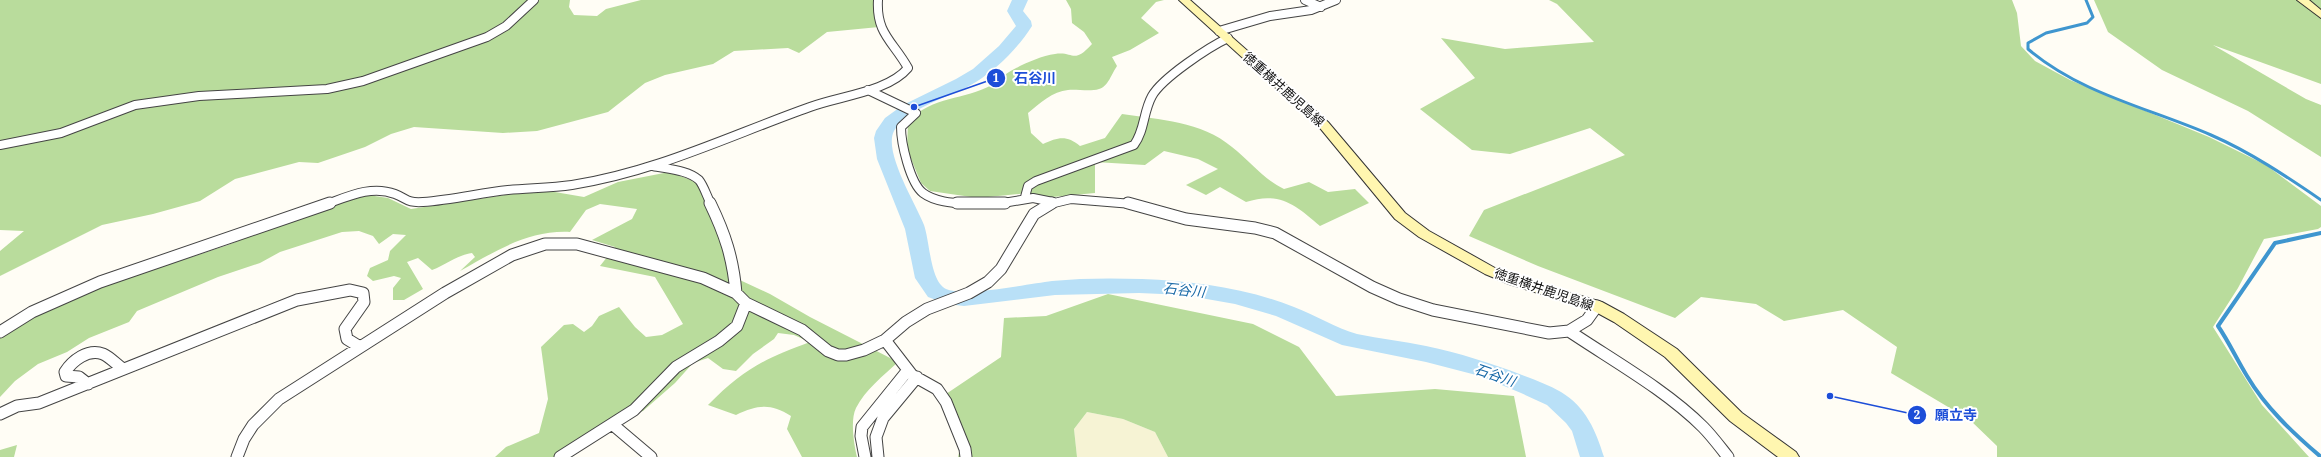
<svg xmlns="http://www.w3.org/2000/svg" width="2321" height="457" font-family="'Noto Serif','Noto Sans JP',serif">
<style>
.farmland{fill:#f6f3d4}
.forest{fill:#b9dc9c}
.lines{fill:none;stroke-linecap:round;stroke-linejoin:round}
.stream-far1{stroke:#3f96cf;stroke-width:3}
.stream{stroke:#3f96cf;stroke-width:4}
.river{fill:#b9e0f7;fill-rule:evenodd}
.street-far1-casing{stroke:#444;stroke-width:10}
.street-casing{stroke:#444;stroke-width:13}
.secondary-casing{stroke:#333;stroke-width:2}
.street-far1{stroke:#fff;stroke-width:8}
.street{stroke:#fff;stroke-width:11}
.secondary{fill:#fff6b0;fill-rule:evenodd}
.labels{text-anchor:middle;stroke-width:4;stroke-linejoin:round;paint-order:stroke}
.street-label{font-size:13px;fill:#111;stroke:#fff}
.water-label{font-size:14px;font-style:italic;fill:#1768a6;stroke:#fff}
.leader{fill:none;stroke:#1d4ed8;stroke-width:1.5}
.callout-dot{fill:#1d4ed8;stroke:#fff;stroke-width:1.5}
.mark-label{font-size:12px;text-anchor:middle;font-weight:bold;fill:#fff}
.callout-label{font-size:14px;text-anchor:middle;font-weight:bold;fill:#1d4ed8;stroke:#fff;stroke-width:4;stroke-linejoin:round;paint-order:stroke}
</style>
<rect width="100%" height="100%" fill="#fffdf5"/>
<path class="farmland" d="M1087 412 1123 419 1155 432 1168 457H1077L1074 429Z"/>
<path class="forest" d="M0 0H570L569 7 574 15 597 16 606 9 641 0H874L879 27 827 32 799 53 788 48 734 51 713 64 665 75 645 83 608 112 537 131 503 133 414 127 391 134 365 147 318 163 299 162 235 179 200 201 153 214 102 225 0 276V251L24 231 0 230Z
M1066 0H1164L1156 2 1141 18 1159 33 1130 50 1112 57 1117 66C1112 73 1108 87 1099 89 1090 92 1077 89 1068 90 1053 91 1039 104 1028 113L1031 133 1043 144C1058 137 1067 135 1080 146L1105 138 1122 114C1160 120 1201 121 1232 147 1250 161 1263 179 1284 189L1309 182 1328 192 1355 189 1369 203 1320 226C1296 205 1279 191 1246 202L1220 187 1206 195 1186 185 1218 169 1198 159 1164 151 1145 165 1095 162V193L1042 198 1029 193 978 198 930 191 921 183 907 149 908 121C933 96 964 100 992 85 998 82 1003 76 1009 72 1021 65 1040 56 1055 54 1074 51 1073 65 1092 44L1084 32 1072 23 1071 9Z
M1549 0H2012L2017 13 2021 46 2035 61 2070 80 2209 137 2266 165 2321 206V227L2318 229 2264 239 2238 288 2213 327 2262 405 2309 457H1997V446L1970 420 1891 373 1897 347 1843 310 1784 321 1756 304 1701 297 1675 318 1538 266 1469 236 1484 210 1625 155 1590 128 1510 154 1472 150 1420 109 1475 78 1441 38 1505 49 1594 42 1557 4Z
M2094 0H2321V84L2213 45 2306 99 2321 105V157L2248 111 2162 70 2108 32Z
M669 172 694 181 710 196 729 275 770 294 810 317 898 362C884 375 865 390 856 408 850 420 854 445 857 457H802L787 429 791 416C770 403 758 405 736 415L708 405C743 370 763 359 810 342L794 335 778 333 774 339 753 354 736 371 723 369 708 358 693 363 675 383 643 411 611 421 559 457H495L506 447 539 433 548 399 541 347 564 325 573 324 584 332 592 326 599 316 619 307 635 327 646 337 662 335 683 324 655 277 600 266 615 247 592 240 632 219 637 209 600 204 586 210 570 232C528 230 496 251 460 271L475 257 472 253C457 255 446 265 432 270L418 258 407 262 423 289 404 300H393V288L401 278 394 276 373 281 367 276 370 268 388 260 390 251 406 235 393 234 379 244 373 236 359 231 342 232 280 252 260 263 218 277 137 311 129 322 89 338 67 352 38 364 15 381 0 397V336L58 294 89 281 161 267 228 245 302 215 346 200 368 195 388 198 411 209 519 193 549 191 584 197 618 182Z
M1108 294 1253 324 1299 347 1336 396 1435 389 1514 396 1526 457H1168L1155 432 1123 419 1087 412 1074 429 1077 457H958L960 448 946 394 1001 357 1004 318 1046 316Z
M17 445 14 457H0V450Z"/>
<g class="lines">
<path class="stream-far1" d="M2086 0 2093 17 2087 23 2046 33 2028 43V49C2081 94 2149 108 2211 135 2250 152 2286 176 2321 200"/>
<path class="stream" d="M2321 233 2275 243 2218 326C2229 342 2237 360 2247 376 2266 408 2293 433 2321 457"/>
<path class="river" d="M1012 0H1028L1023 11 1031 21 1032 26C1018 48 998 68 976 82 954 96 907 107 894 131 883 152 916 204 924 225 930 242 930 281 946 289 965 297 1028 284 1052 281 1081 278 1113 278 1142 279 1193 281 1246 288 1294 307 1315 315 1336 328 1357 334 1380 339 1403 341 1426 346 1459 353 1491 363 1522 375 1535 380 1549 385 1561 392 1586 407 1596 431 1604 457H1580L1572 431 1566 423 1547 405 1521 393 1480 376 1426 362 1342 345 1276 316 1235 304 1184 295 1139 293 1055 295 964 306 947 304 928 297 915 278 905 229 877 159 874 138 876 131 885 118 903 105 956 79 973 69 999 46 1016 26 1007 11Z"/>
<defs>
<path id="street-far1" d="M1305 0 1321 7
M1219 31 1270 16 1311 10 1336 0
M868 90 916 113 901 127C901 143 910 183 923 193 935 202 954 203 968 204
M0 145 61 133 135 105 199 96 327 89 363 81 487 37 506 26 534 0
M653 166C667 169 688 170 699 180 704 186 707 197 711 204
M1025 197 1028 186 1036 181 1134 145C1145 130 1143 112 1152 96 1162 78 1209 47 1228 38
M327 204C349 196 372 185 395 194 408 199 406 203 423 202 452 200 480 193 508 190 529 188 551 188 572 185 656 172 731 135 810 107 839 96 888 92 908 68 893 41 876 34 878 0
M997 204 1033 198 1053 202
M1050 204 1071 199 1132 204"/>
<path id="street" d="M710 203C725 234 733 258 736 293
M957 203H1005
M1128 203 1186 219 1255 228 1275 233 1372 287 1399 299 1433 310 1549 333 1569 331 1587 320 1597 306
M1569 331C1612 360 1666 390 1703 427 1712 436 1720 447 1728 457
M0 332 32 312 100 282 330 203
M885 340 912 375 937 389 946 402 965 449 966 457
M88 384 79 377 66 376 65 372C72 361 88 348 103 354 110 357 116 364 123 369
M0 414 17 406 39 403 297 300 350 290 363 293 364 302 345 329 347 339 360 347
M612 424 651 457
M237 457 244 439 253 425 279 399 445 293 512 255 545 244H577L703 278 736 293 746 303 802 330 828 351 838 355H846L864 350 885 340 906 322 927 309 969 293 988 282 1001 269 1034 214 1052 203
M560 457 634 410 676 367 719 341 737 326 746 303
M865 457 861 436 862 427 908 370
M878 457 876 437 883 418 917 377"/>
<path id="secondary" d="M1179 0H1190L1328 122 1405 213 1429 231 1495 268 1519 278 1602 302 1624 314 1677 349 1742 413 1796 452 1799 457H1778L1730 421 1665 357 1614 322 1592 310 1509 284 1485 274 1419 237 1395 219 1320 128Z
M2297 0H2309L2321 10V18Z"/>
</defs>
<use href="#street-far1" class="street-far1-casing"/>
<use href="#street" class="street-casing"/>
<use href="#secondary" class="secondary-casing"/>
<use href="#street-far1" class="street-far1"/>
<use href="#street" class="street"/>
<use href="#secondary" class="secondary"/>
</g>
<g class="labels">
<g class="street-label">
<text transform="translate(1284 89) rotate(42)" y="5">徳重横井鹿児島線</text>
<text transform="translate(1544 289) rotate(19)" y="5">徳重横井鹿児島線</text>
</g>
<g class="water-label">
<text transform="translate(1184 290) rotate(6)" y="5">石谷川</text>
<text transform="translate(1495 375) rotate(19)" y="5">石谷川</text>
</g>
</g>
<path class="leader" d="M914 107L996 78M1830 396L1917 415"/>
<g class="callout-dot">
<circle cx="914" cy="107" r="4"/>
<circle cx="1830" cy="396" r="4"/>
<circle cx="996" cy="78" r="10"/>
<circle cx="1917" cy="415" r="10"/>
</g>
<g class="mark-label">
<text x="996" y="82">1</text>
<text x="1917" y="419">2</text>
</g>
<g class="callout-label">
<text x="1035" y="83">石谷川</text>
<text x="1956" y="420">願立寺</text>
</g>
</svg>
